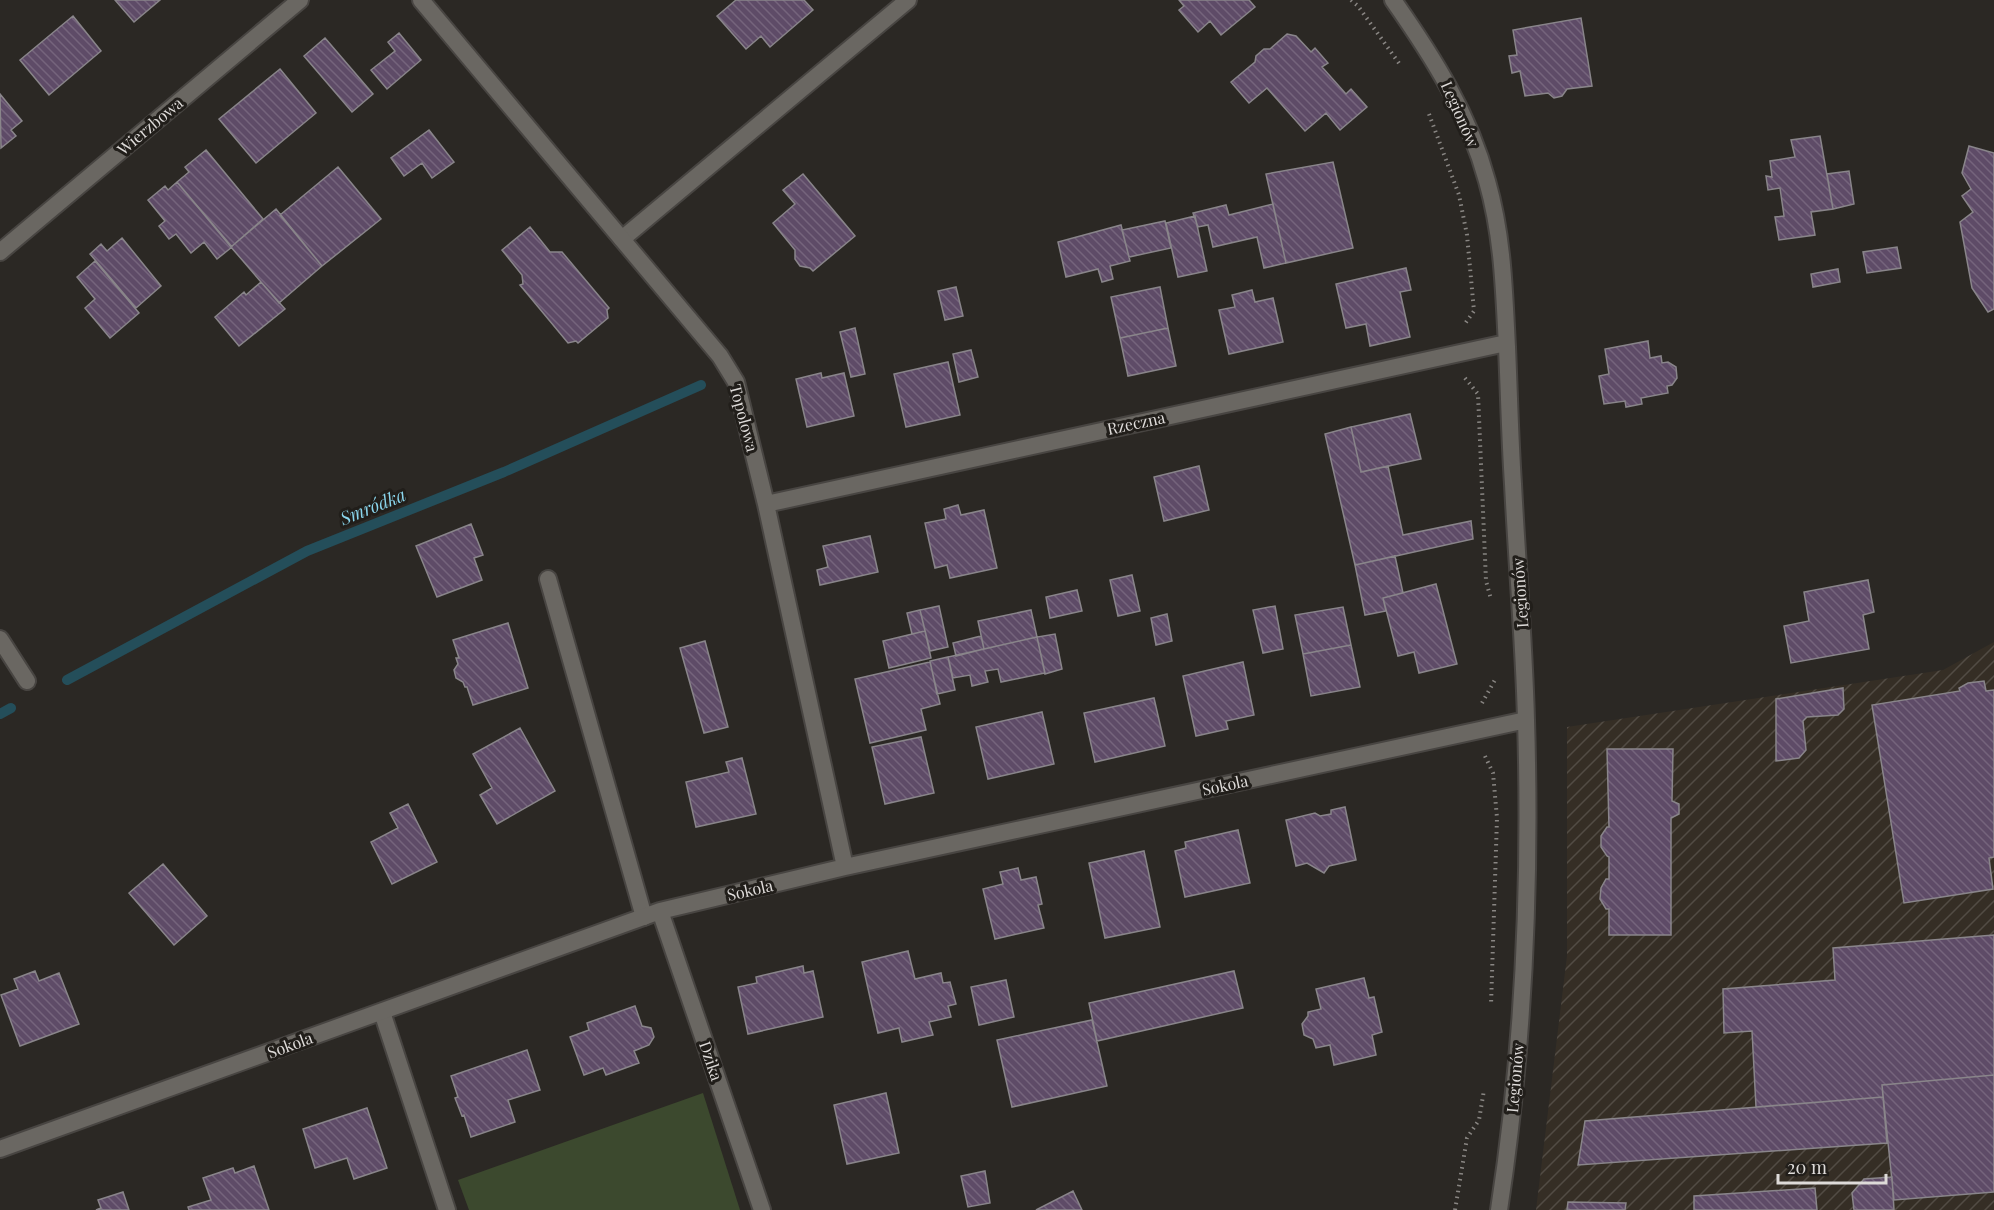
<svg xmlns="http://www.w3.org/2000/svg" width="1994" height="1210" font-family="'Playfair Display',serif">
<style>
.industrial{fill:url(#industrial-furrows)}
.green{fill:#3c492e}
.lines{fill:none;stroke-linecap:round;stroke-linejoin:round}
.stream{stroke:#244e5a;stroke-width:10}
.building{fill:url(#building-back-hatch);stroke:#89858a;stroke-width:1.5}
.service-casing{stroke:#484542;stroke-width:20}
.minor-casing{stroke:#484542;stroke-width:20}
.path{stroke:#898683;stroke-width:4;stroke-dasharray:1.5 4.5;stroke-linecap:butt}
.service{stroke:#6a6762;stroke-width:16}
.minor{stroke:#6a6762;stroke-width:16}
.labels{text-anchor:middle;stroke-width:6;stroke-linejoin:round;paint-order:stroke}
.street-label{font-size:16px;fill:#dedbd9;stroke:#211e1a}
.water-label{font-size:18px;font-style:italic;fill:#8ad5ec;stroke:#211e1a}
</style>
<defs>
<pattern id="industrial-furrows" width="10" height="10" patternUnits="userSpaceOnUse" patternTransform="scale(1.5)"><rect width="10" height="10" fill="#352e25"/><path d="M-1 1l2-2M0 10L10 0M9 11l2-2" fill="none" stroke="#524c44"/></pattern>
<pattern id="building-back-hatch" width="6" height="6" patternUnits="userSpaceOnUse" patternTransform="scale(1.5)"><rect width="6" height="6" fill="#5e4b67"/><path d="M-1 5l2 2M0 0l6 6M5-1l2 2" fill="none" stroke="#75647c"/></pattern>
</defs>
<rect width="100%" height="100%" fill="#2b2824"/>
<path class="industrial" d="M1994 642V1210H1536L1567 956V727L1943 670Z"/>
<path class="green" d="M703 1093 740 1210H469L458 1180Z"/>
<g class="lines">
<path class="stream" d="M67 680 307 551 504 472 701 385
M0 714 11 708"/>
</g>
<path class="building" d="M115 0H160L134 22Z
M736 0H804L813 10 770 47 761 36 746 49 717 16Z
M1179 0H1249L1255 7 1221 35 1210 21 1198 32 1179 10 1184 6Z
M73 16 101 51 49 95 20 60Z
M1581 18 1592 86 1567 89 1562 96 1554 98 1548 93 1525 96 1520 71 1512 73 1509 56 1517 55 1513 30Z
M399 33 421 60 387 89 371 70 395 51 388 42Z
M1287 34 1296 36 1311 52 1315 48 1328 63 1322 67 1346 94 1351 89 1367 107 1340 130 1326 113 1305 131 1267 88 1249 103 1231 82 1255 62 1256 56 1264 49H1270Z
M325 38 373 94 352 112 304 56Z
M280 69 316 113 256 163 219 119Z
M0 94 22 121 11 130 16 136 1 148Z
M429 130 454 162 432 178 422 163 404 176 391 158Z
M1820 136 1833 209 1811 212 1815 235 1779 240 1775 217 1784 216 1780 188 1768 190 1766 176 1772 177 1770 161 1795 157 1791 140Z
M1969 146 1994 153V309L1988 312 1972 288 1960 222 1973 212 1962 196 1971 189 1962 173Z
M206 150 263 219 231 247 177 182 189 172 185 167Z
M1333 162 1353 248 1286 263 1266 174Z
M338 167 381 219 322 266 280 215Z
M1849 171 1854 204 1833 209 1827 174Z
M803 174 855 236 813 271 810 268 800 266 795 259V250L773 223 795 204 783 190Z
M177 182 232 247 217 259 204 242 191 253 176 234 169 239 159 226 165 221 148 200 165 186 168 190Z
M1273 204 1286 263 1264 268 1257 237 1213 247 1208 225 1198 227 1193 213 1226 205 1229 215Z
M276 209 322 266 279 303 231 247Z
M1195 216 1207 271 1178 277 1166 223Z
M1165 221 1171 248 1129 257 1122 230Z
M1121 225 1130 261 1110 266 1113 279 1102 282 1098 269 1066 277 1058 242Z
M530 227 550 252H562L609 308 607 310 608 318 578 343 576 341 568 343 520 285 523 284 522 275 502 250Z
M122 238 161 286 136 308 90 254 101 244 107 251Z
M1897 247 1901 268 1867 273 1863 252Z
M95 261 139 313 110 338 85 308 95 299 77 277Z
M1406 268 1411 290 1400 292 1410 337 1370 346 1366 324 1346 328 1336 284Z
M1838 269 1840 282 1813 287 1811 274Z
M261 282 285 309 239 346 215 317 244 292 246 295Z
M956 287 963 316 945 320 938 291Z
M1160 287 1168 328 1120 338 1111 297Z
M1252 290 1255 302 1273 298 1283 342 1229 354 1219 310 1235 307 1232 295Z
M855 328 865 374 851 377 840 332Z
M1168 328 1176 366 1128 376 1120 338Z
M1648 341 1650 358 1661 356 1662 363 1668 362 1676 367 1677 378 1672 385 1667 386 1668 393 1641 398 1642 404 1626 407 1625 401 1604 404 1599 376 1609 374 1605 349Z
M971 350 978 377 959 382 953 354Z
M948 362 960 415 906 427 894 374Z
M821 373 822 378 844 373 854 416 807 427 796 379Z
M1410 414 1421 459 1361 472 1351 427Z
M1351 427 1361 472 1388 466 1403 535 1471 521 1473 539 1355 565 1325 434Z
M1199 466 1209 510 1164 521 1154 477Z
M958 505 961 515 984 510 997 568 950 578 947 565 935 568 925 523 946 519 944 509Z
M471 524 483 555 474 558 482 580 437 597 416 546Z
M870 536 878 572 820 585 817 570 828 567 823 546Z
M1395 556 1403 593 1383 598 1386 611 1365 615 1355 565Z
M1132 575 1140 611 1118 616 1110 580Z
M1868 580 1874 612 1863 615 1869 649 1791 663 1784 626 1809 621 1804 592Z
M1436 584 1457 664 1419 673 1414 652 1398 656 1383 598Z
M1077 590 1082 611 1050 618 1046 597Z
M939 606 948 647 930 651 920 610Z
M1275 606 1283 649 1263 653 1253 610Z
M1343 607 1351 645 1303 654 1295 615Z
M920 610 925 631 912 634 907 613Z
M1031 610 1037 637 984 649 978 621Z
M1167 614 1172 641 1156 645 1151 618Z
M508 623 528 688 473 705 467 687H465L463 682 456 678 454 670 458 664 456 658H459L453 640Z
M925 631 931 658 889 668 883 641Z
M1055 634 1062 669 1045 674 1037 637Z
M981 636 984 649 956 656 953 643Z
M1037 637 1045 673 1001 682 998 669 985 671 988 682 972 686 970 675 953 678 948 657Z
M705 641 728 727 704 733 680 648Z
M1351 645 1360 687 1311 696 1303 654Z
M948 657 955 690 937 694 930 661Z
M930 662 940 704 921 709 926 730 870 743 855 679Z
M1243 662 1254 715 1226 721 1228 729 1196 736 1183 676Z
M1984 681 1986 691 1994 690V857L1989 858 1993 889 1904 903 1872 705 1960 691 1959 688 1968 683Z
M1843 688 1844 709 1838 715 1807 717 1803 721 1806 750 1799 758 1776 761V699Z
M1154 698 1165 746 1095 762 1084 713Z
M1042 712 1054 764 988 779 976 727Z
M520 728 555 791 497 824 480 795 492 788 473 754Z
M921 737 934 793 885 804 872 747Z
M1607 749H1673L1672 801 1679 804V814L1671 818V935H1609V909H1606L1600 899 1601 888 1606 879H1609V857L1607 856 1601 847V836L1607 827H1609Z
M742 758 756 814 696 827 686 782 729 772 726 762Z
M408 804 437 862 392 884 371 842 398 828 390 813Z
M1345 807 1356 860 1329 866 1324 873 1307 863 1296 866 1286 820 1315 813 1320 816 1331 814V810Z
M1238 830 1250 883 1185 897 1175 851 1186 848 1185 842Z
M1144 851 1160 927 1105 938 1089 863Z
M163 864 207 916 174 945 129 893Z
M1018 868 1021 880 1036 877 1042 904 1038 905 1044 928 995 939 983 889 1003 884 1000 872Z
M1994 935V1075L1882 1085 1883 1097 1756 1107 1752 1031 1724 1033 1723 989 1835 980 1833 948Z
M908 951 915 979 941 973 943 983 950 982 956 1004 948 1006 951 1017 929 1022 933 1035 902 1042 899 1028 878 1033 862 962Z
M803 966 804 973 813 971 823 1017 748 1034 738 987 757 983 756 977Z
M35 971 39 981 59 973 79 1024 20 1046 1 995 18 989 14 979Z
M1234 971 1243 1008 1097 1041 1089 1003Z
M1364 978 1369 998 1374 997 1382 1032 1372 1035 1376 1055 1334 1065 1330 1045 1316 1048 1313 1039 1304 1035 1302 1024 1308 1016V1012L1321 1009 1316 989Z
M1006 980 1014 1017 979 1025 971 987Z
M635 1006 642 1026 651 1028 654 1037 649 1045 634 1051 639 1063 606 1075 603 1068 584 1075 570 1037 589 1030 587 1023Z
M1092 1020 1107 1086 1012 1107 997 1040Z
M527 1050 540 1090 508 1100 515 1122 471 1137 464 1115 462 1116 455 1098 458 1097 451 1076Z
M1994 1075V1192L1894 1200 1882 1085Z
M886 1093 899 1153 847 1164 834 1105Z
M1883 1097 1887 1143 1578 1165 1585 1121Z
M367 1108 387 1168 354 1179 347 1158 315 1168 303 1129Z
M254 1166 269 1210H189L188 1207 211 1200 203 1178 233 1168 235 1173Z
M985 1171 990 1203 968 1207 961 1176Z
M1892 1177 1894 1210H1854L1852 1193 1864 1179Z
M1815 1188 1817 1210H1694V1196Z
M1073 1191 1082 1210H1036Z
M123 1192 129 1210H96L101 1208 98 1200Z
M1568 1202 1626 1203 1625 1210H1567Z"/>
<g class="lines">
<defs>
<path id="service" d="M622 239 908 0
M548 579 644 917
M382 1012 447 1210"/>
<path id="minor" d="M421 0 720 356 736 382 766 504 845 867
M1393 0C1433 57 1469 114 1487 181 1503 237 1504 290 1507 347 1509 393 1510 439 1513 484 1517 563 1524 641 1526 720 1531 884 1524 1048 1499 1210
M0 252 300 0
M766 504 1506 343
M0 639 27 681
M660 911 762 1210
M0 1149 660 911 845 867 1526 720"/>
</defs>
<use href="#service" class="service-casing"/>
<use href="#minor" class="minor-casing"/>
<path class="path" d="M1351 0 1358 6 1401 66
M1429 114 1459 195 1467 235 1474 311 1464 325
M1465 378 1478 394 1486 581 1491 599
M1482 703 1496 678
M1485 756 1493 773 1497 818 1491 1005
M1455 1210 1467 1138 1479 1120 1484 1090"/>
<use href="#service" class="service"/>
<use href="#minor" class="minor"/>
</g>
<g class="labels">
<g class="street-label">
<text transform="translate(1460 114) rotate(66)" y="6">Legionów</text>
<text transform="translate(150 126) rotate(-40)" y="6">Wierzbowa</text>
<text transform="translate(744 418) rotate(75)" y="6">Topolowa</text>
<text transform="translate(1136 423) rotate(-12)" y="6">Rzeczna</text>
<text transform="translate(1520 593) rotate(-94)" y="6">Legionów</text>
<text transform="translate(1225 785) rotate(-12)" y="6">Sokola</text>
<text transform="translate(750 890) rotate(-13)" y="6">Sokola</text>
<text transform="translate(290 1045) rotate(-20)" y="6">Sokola</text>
<text transform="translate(711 1061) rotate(71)" y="6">Dzika</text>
<text transform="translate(1515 1078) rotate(-85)" y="6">Legionów</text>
</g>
<g class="water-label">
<text transform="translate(373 507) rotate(-22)" y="6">Smródka</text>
</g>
</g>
<path d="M1778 1174v9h108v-9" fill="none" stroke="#dedbd9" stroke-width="3"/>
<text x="1787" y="1174" font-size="18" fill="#dedbd9" stroke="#211e1a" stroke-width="4.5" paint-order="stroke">20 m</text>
</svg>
